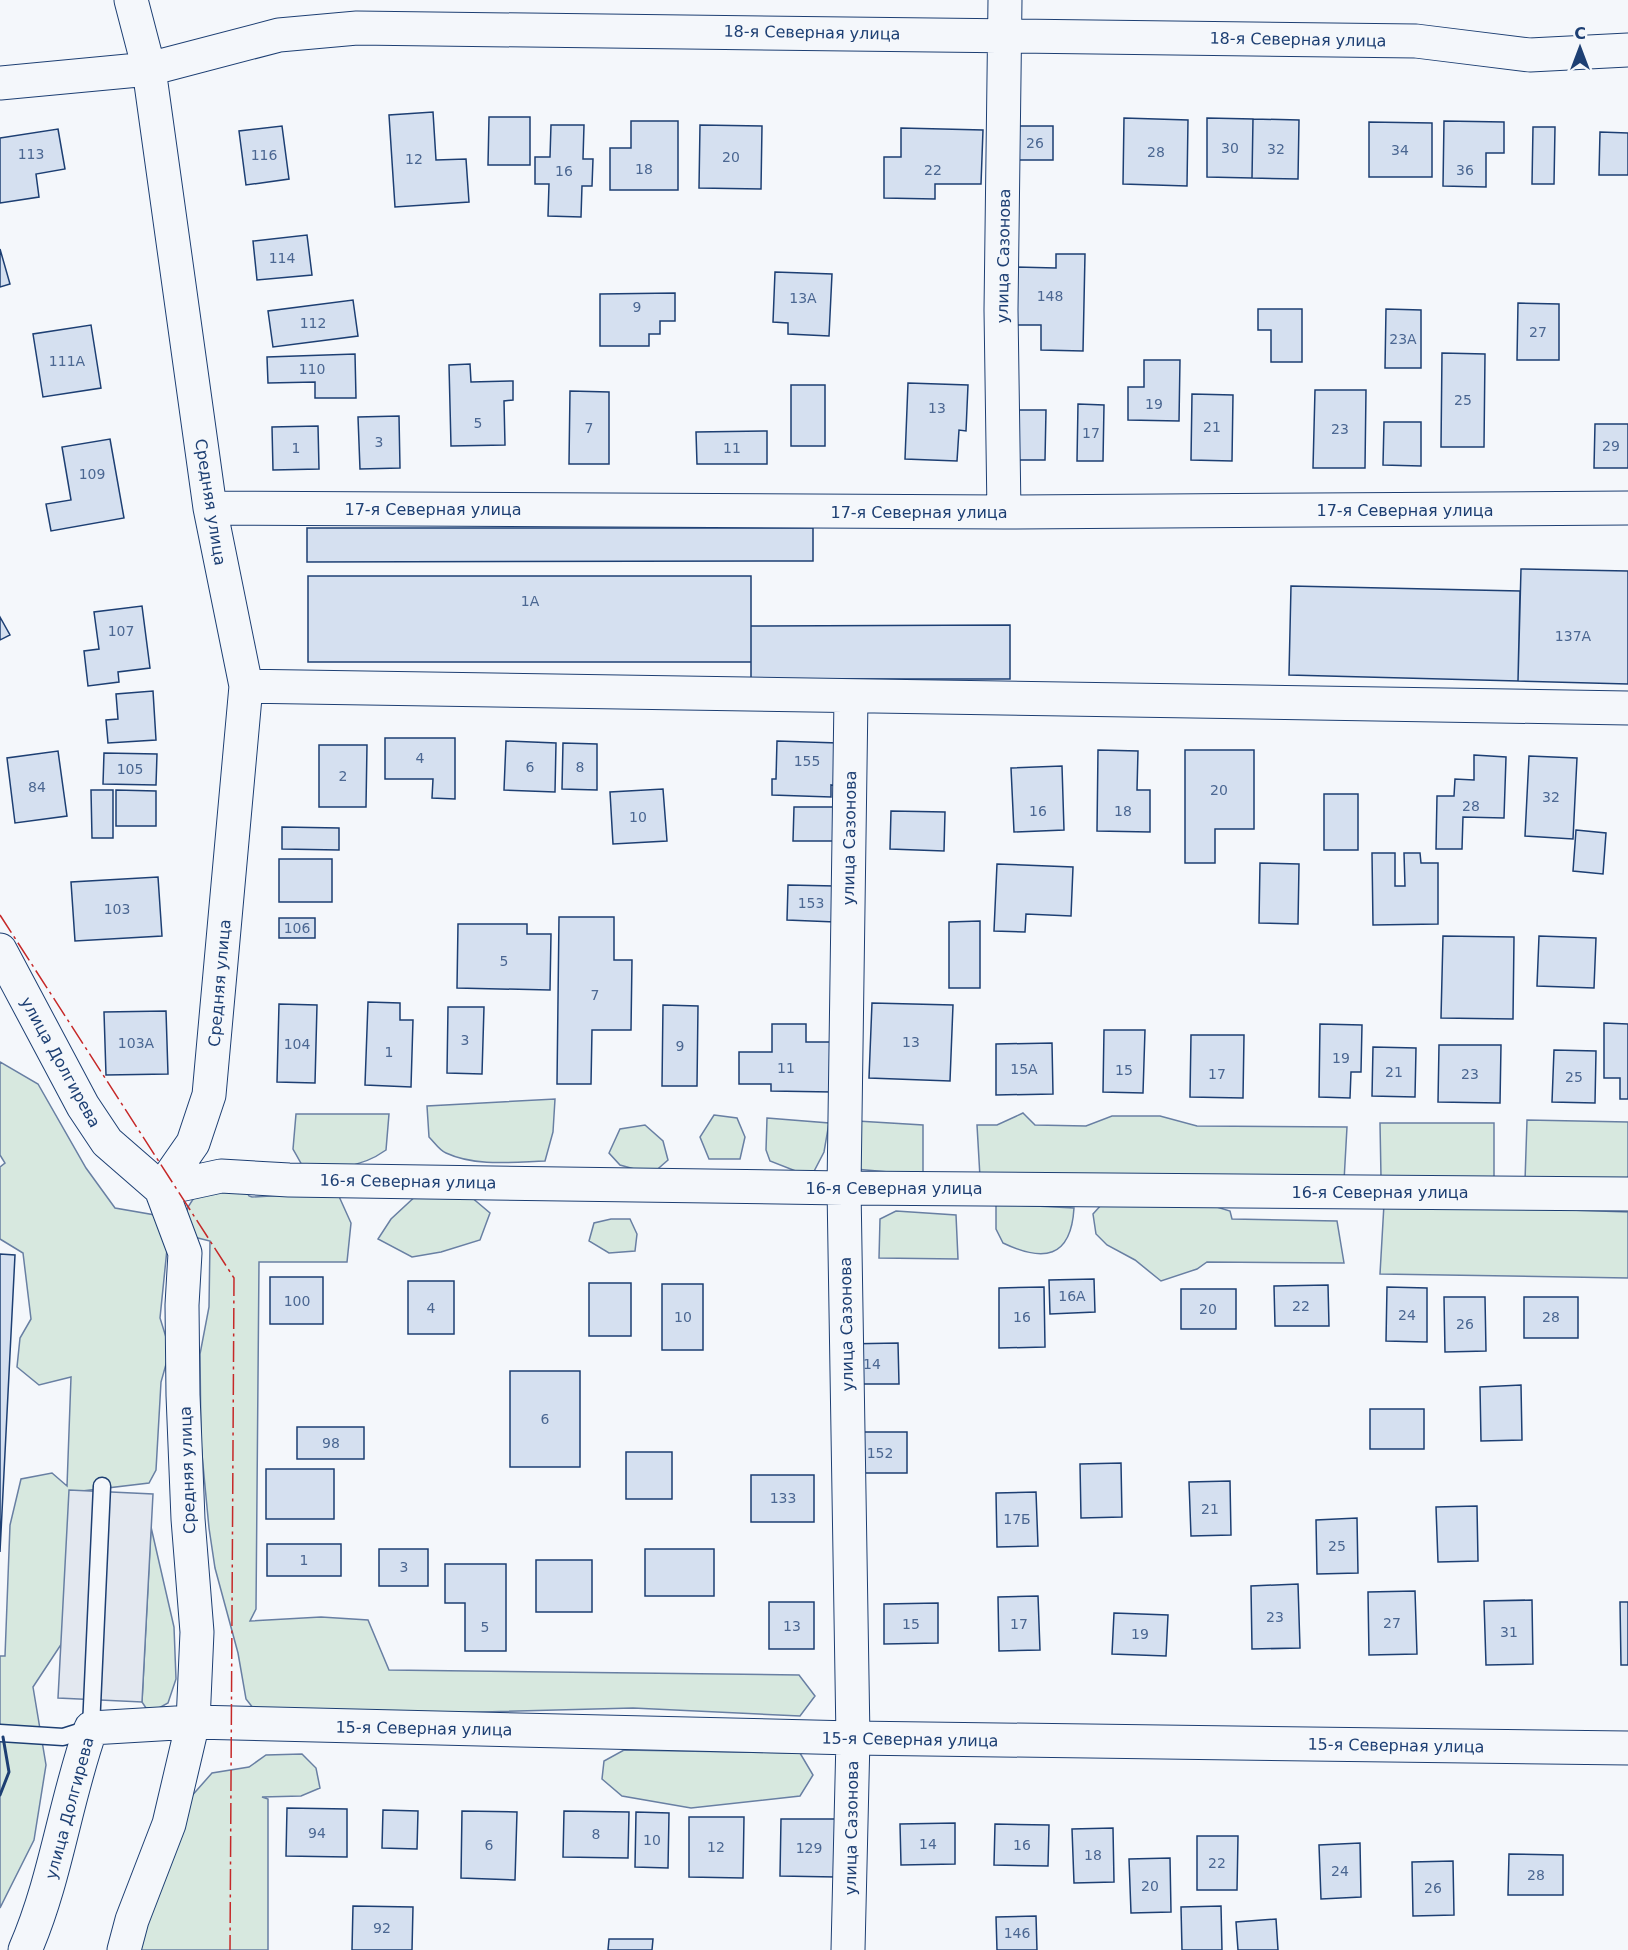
<svg xmlns="http://www.w3.org/2000/svg" width="1628" height="1950" font-family="'DejaVu Sans',sans-serif">
<style>
.green{fill:#d7e8df;stroke:#687fa3;stroke-width:1.5}
.parking{fill:#e3e8f0;stroke:#687fa3;stroke-width:1.5}
.building{fill:#d5e0f0;stroke:#1d3f73;stroke-width:1.5}
.lines{fill:none;stroke-linecap:round;stroke-linejoin:round}
.lane-casing{stroke:#1d3f73;stroke-width:19}
.street-casing{stroke:#1d3f73;stroke-width:35}
.lane{stroke:#f4f7fb;stroke-width:16}
.street{stroke:#f4f7fb;stroke-width:33}
.wall{stroke:#1d3f73;stroke-width:3}
.power{stroke:#c62828;stroke-width:1.5;stroke-dasharray:21 4.5 3 4.5;stroke-linecap:butt}
.labels{text-anchor:middle;stroke-width:4.5;stroke-linejoin:round;paint-order:stroke}
.number-label{font-size:14px;fill:#4b6792}
.street-label{font-size:16px;fill:#1d3f73;stroke:#f4f7fb}
</style>
<rect width="100%" height="100%" fill="#f4f7fb"/>
<path class="green" d="M0 1062 38 1084 86 1168 115 1208 155 1215 167 1249 160 1318 170 1350 161 1382 156 1470 149 1483 74 1492 64 1640 33 1687 46 1765 34 1840 0 1908V1656H5L10 1525 21 1479 52 1473 67 1486 71 1377 39 1385 17 1367 20 1338 31 1319 23 1253 0 1239V1167L5 1163 0 1155Z
M555 1099 553 1132 545 1161C514 1162 476 1167 446 1153 440 1151 434 1142 429 1137L427 1106Z
M1023 1113 1035 1125 1086 1126 1112 1116H1160L1197 1126 1347 1127 1344 1181 980 1177 977 1125H997Z
M296 1114H389L386 1150C358 1170 334 1168 302 1165L293 1149Z
M714 1115 737 1118 745 1137 740 1159H709L700 1137Z
M767 1118 829 1123 824 1152 811 1177 770 1161 766 1150Z
M1527 1120 1628 1122V1182L1525 1181Z
M857 1121 923 1125V1175L855 1169Z
M1380 1123H1494V1178L1381 1177Z
M645 1125 663 1141 668 1160 652 1174 620 1165 609 1153 620 1129Z
M245 1189 249 1196 252 1197 337 1192 351 1223 347 1262H259L256 1609 250 1621 321 1617 368 1620 389 1670 799 1675 815 1696 800 1716 633 1708 261 1718 246 1699 238 1653 215 1568 209 1528 201 1444 200 1354 209 1307 210 1241 194 1237 184 1221 188 1207 197 1193Z
M464 1191 490 1213 480 1240 441 1252 412 1257 378 1239 391 1219 419 1193Z
M996 1204 1074 1208C1071 1259 1043 1262 1003 1243L996 1229Z
M1102 1204H1207L1230 1211 1232 1219 1337 1221 1344 1263 1207 1262 1197 1269 1161 1281 1135 1260 1107 1245 1096 1234 1093 1214Z
M1384 1204 1628 1212V1278L1380 1274Z
M896 1211 956 1215 958 1259 879 1258 880 1219Z
M611 1219H630L637 1234 635 1251 609 1253 589 1241 594 1223Z
M151 1527 174 1627 176 1679 168 1703 159 1708H146L142 1702Z
M624 1750 800 1753 813 1775 800 1796 691 1808 622 1796 602 1779 604 1761Z
M302 1754 316 1768 320 1788 301 1796 262 1797 268 1799V1950H134L182 1807 212 1773 249 1767 266 1755Z"/>
<path class="parking" d="M69 1490 153 1494 142 1702 58 1698Z"/>
<path class="building" d="M433 112 436 160 466 159 469 202 395 207 389 115Z
M489 117H530V165H488Z
M1124 118 1188 120 1187 186 1123 184Z
M1207 118 1253 119 1252 178 1207 177Z
M1253 119 1299 120 1298 179 1252 178Z
M631 121H678V190H610V148H631Z
M1444 121 1504 122V153H1486V187L1443 186Z
M1369 122 1432 123V177H1369Z
M551 125H584L583 159H593L592 186H582L581 217 548 216 549 184H535V157H550Z
M700 125 762 126 761 189 699 188Z
M282 126 289 179 246 185 239 131Z
M1017 126H1053V160H1016Z
M1533 127H1555L1554 184H1532Z
M901 128 983 130 981 184H935V199L884 198V157H901Z
M58 129 65 169 36 174 39 197 0 203V138Z
M1600 132 1628 133V175H1599Z
M307 235 312 275 257 280 253 241Z
M0 249 10 284 0 287Z
M1056 254H1085L1083 351 1041 350V325H1015L1016 267 1056 268Z
M775 272 832 274 829 336 788 334V323L773 322Z
M675 293V321H660V334H649V346H600V294Z
M353 300 358 336 273 347 268 311Z
M1518 303 1559 304V360H1517Z
M1258 309H1302V362H1271V330H1258Z
M1386 309 1421 310V368H1385Z
M91 325 101 388 43 397 33 334Z
M1442 353 1485 354 1484 447H1441Z
M355 354 356 398H315V382L268 383 267 357Z
M1144 360H1180L1179 421 1128 420V387H1144Z
M470 364 471 382 513 381V400L504 401 505 445 451 446 449 365Z
M908 383 968 385 966 431 959 430 957 461 905 459Z
M791 385H825V446H791Z
M1315 390H1366L1365 468H1313Z
M570 391 609 392V464H569Z
M1192 394 1233 395 1232 461 1191 460Z
M1078 404 1104 405 1103 461H1077Z
M1015 410H1046L1045 460H1014Z
M399 416 400 468 360 469 358 417Z
M1384 422H1421V466L1383 465Z
M1595 424H1628V468H1594Z
M318 426 319 469 273 470 272 427Z
M767 431V464H697L696 432Z
M110 439 124 518 51 531 46 504 71 500 62 447Z
M307 528H813V561L307 562Z
M1521 569 1628 571V684L1518 681Z
M308 576H751V662H308Z
M1291 586 1520 591 1518 681 1289 675Z
M142 606 150 668 118 672 119 682 88 686 84 651 99 649 94 612Z
M0 617 10 635 0 640Z
M1010 625V679H751V626Z
M153 691 156 740 108 743 106 720 118 719 116 694Z
M385 738H455V799L432 798 433 779H385Z
M506 741 556 743 555 792 504 790Z
M777 741 838 743 837 786 831 785V797L772 795V779H776Z
M563 743 597 744V790L562 789Z
M319 745H367L366 807H319Z
M1098 750 1138 751 1137 790H1150V832L1097 831Z
M1185 750H1254V829H1215V863H1185Z
M58 751 67 816 15 823 7 758Z
M104 753 157 754 156 785 103 784Z
M1474 755 1506 757 1504 818 1463 817 1462 849H1436L1437 796H1454L1455 779 1474 780Z
M1529 756 1577 758 1573 839 1525 836Z
M1062 766 1064 830 1014 832 1011 768Z
M663 789 667 841 613 844 610 792Z
M91 790H113V838H92Z
M116 790 156 791V826H116Z
M1324 794H1358V850H1324Z
M794 807H836L835 841H793Z
M891 811 945 812 944 851 890 849Z
M282 827 339 828V850L282 849Z
M1576 830 1606 833 1603 874 1573 871Z
M1372 853H1395V886H1405L1404 853H1420L1421 863H1438V924L1373 925Z
M279 859H332V902H279Z
M1260 863 1299 864 1298 924 1259 923Z
M997 864 1073 867 1071 916 1026 914 1025 932 994 931Z
M158 877 162 936 75 941 71 882Z
M788 885 835 886V922L787 920Z
M559 917H614V960H632L631 1030H592L591 1084H557Z
M279 918H315V938H279Z
M980 921V988H949V922Z
M458 924H527V934H551L550 990 457 988Z
M1443 936 1514 937 1513 1019 1441 1018Z
M1539 936 1596 938 1594 988 1537 986Z
M368 1002 400 1003V1020H413L411 1087 365 1085Z
M872 1003 953 1005 950 1081 869 1078Z
M279 1004 317 1005 315 1083 277 1082Z
M663 1005 698 1006 697 1086H662Z
M448 1007H484L482 1074 447 1073Z
M166 1011 168 1074 106 1075 104 1012Z
M1604 1023 1628 1024V1099H1620V1078H1604Z
M772 1024H806V1042H832V1092L771 1091V1084H739V1052H772Z
M1320 1024 1362 1025 1361 1072H1351L1350 1098 1319 1097Z
M1104 1030H1145L1143 1093 1103 1092Z
M1191 1035H1244L1243 1098 1190 1097Z
M1052 1043 1053 1094 996 1095V1044Z
M1439 1045H1501L1500 1103 1438 1102Z
M1373 1047 1416 1048 1415 1097 1372 1096Z
M1554 1050 1596 1051 1595 1103 1552 1102Z
M0 1254 15 1255 0 1552Z
M270 1277H323V1324H270Z
M1094 1279 1095 1312 1050 1314 1049 1280Z
M408 1281H454V1334H408Z
M589 1283H631V1336H589Z
M662 1284H703V1350H662Z
M1328 1285 1329 1326H1275L1274 1286Z
M1044 1287 1045 1347 999 1348V1288Z
M1387 1287 1427 1288V1342L1386 1341Z
M1181 1289H1236V1329H1181Z
M1444 1297H1485L1486 1351 1445 1352Z
M1524 1297H1578V1338H1524Z
M898 1343 899 1384H845L844 1344Z
M510 1371H580V1467H510Z
M1521 1385 1522 1440 1481 1441 1480 1387Z
M1370 1409H1424V1449H1370Z
M297 1427H364V1459H297Z
M853 1432H907V1473H853Z
M626 1452H672V1499H626Z
M1121 1463 1122 1517 1081 1518 1080 1464Z
M266 1469H334V1519H266Z
M751 1475H814V1522H751Z
M1230 1481 1231 1535 1191 1536 1189 1482Z
M1036 1492 1038 1546 997 1547 996 1493Z
M1477 1506 1478 1561 1438 1562 1436 1507Z
M1357 1518 1358 1573 1317 1574 1316 1520Z
M267 1544H341V1576H267Z
M379 1549H428V1586H379Z
M645 1549H714V1596H645Z
M536 1560H592V1612H536Z
M445 1564H506V1651H465V1603H445Z
M1298 1584 1300 1648 1252 1649 1251 1586Z
M1415 1591 1417 1654 1369 1655 1368 1592Z
M1038 1596 1040 1650 999 1651 998 1597Z
M1532 1600 1533 1664 1486 1665 1484 1601Z
M769 1602H814V1649H769Z
M1620 1602H1628V1665H1621Z
M938 1603V1643L884 1644V1604Z
M1114 1613 1168 1615 1166 1656 1112 1654Z
M287 1808 347 1809V1857L286 1856Z
M383 1810 418 1811 417 1849 382 1848Z
M462 1811 517 1812 515 1880 461 1878Z
M564 1811 629 1812 628 1858 563 1857Z
M636 1812 669 1813 668 1868 635 1867Z
M689 1817H744L743 1878 689 1877Z
M781 1819H837L836 1877 780 1876Z
M955 1823V1864L901 1865 900 1824Z
M995 1824 1049 1825 1048 1866 994 1865Z
M1113 1828 1114 1882 1074 1883 1072 1829Z
M1197 1836H1238L1237 1890H1197Z
M1360 1843 1361 1897 1321 1899 1319 1845Z
M1509 1854 1563 1855V1895H1508Z
M1170 1858 1171 1912 1131 1913 1129 1859Z
M1453 1861 1454 1915 1413 1916 1412 1862Z
M353 1906 413 1907 412 1950H352Z
M1221 1906 1222 1950H1182L1181 1907Z
M1036 1916 1037 1950H997L996 1917Z
M1276 1919 1278 1950H1238L1236 1922Z
M609 1939H653L652 1950H608Z"/>
<g class="lines">
<defs>
<path id="lane" d="M0 1733 63 1737 91 1728 102 1486"/>
<path id="street" d="M131 0 149 69 210 508 246 686 209 1095 193 1143 161 1189
M0 83 149 69 279 35 357 28 1416 41 1530 55 1628 50
M210 508 1004 512 1628 508
M1004 512 1001 310 1005 0
M246 686 1628 708
M0 950 83 1106 107 1142 161 1189 185 1253 182 1305 183 1395 188 1519 197 1632 193 1722 169 1824 132 1920 124 1950
M161 1189 221 1176 289 1180 844 1188 1628 1194
M25 1950C56 1879 65 1801 91 1728L193 1722 853 1738 1628 1748
M848 1950 853 1738 844 1188 851 697"/>
</defs>
<use href="#lane" class="lane-casing"/>
<use href="#street" class="street-casing"/>
<use href="#lane" class="lane"/>
<use href="#street" class="street"/>
<path class="wall" d="M0 1795 9 1772 3 1737"/>
<path class="power" d="M0 915 234 1278 230 1950"/>
</g>
<g class="labels">
<g class="number-label">
<text x="1035" y="148">26</text>
<text x="1230" y="153">30</text>
<text x="1276" y="154">32</text>
<text x="1400" y="155">34</text>
<text x="1156" y="157">28</text>
<text x="31" y="159">113</text>
<text x="264" y="160">116</text>
<text x="731" y="162">20</text>
<text x="414" y="164">12</text>
<text x="644" y="174">18</text>
<text x="933" y="175">22</text>
<text x="1465" y="175">36</text>
<text x="564" y="176">16</text>
<text x="282" y="263">114</text>
<text x="1050" y="301">148</text>
<text x="803" y="303">13А</text>
<text x="637" y="312">9</text>
<text x="313" y="328">112</text>
<text x="1538" y="337">27</text>
<text x="1403" y="344">23А</text>
<text x="67" y="366">111А</text>
<text x="312" y="374">110</text>
<text x="1463" y="405">25</text>
<text x="1154" y="409">19</text>
<text x="937" y="413">13</text>
<text x="478" y="428">5</text>
<text x="1212" y="432">21</text>
<text x="589" y="433">7</text>
<text x="1340" y="434">23</text>
<text x="1091" y="438">17</text>
<text x="379" y="447">3</text>
<text x="1611" y="451">29</text>
<text x="296" y="453">1</text>
<text x="732" y="453">11</text>
<text x="92" y="479">109</text>
<text x="530" y="606">1А</text>
<text x="121" y="636">107</text>
<text x="1573" y="641">137А</text>
<text x="420" y="763">4</text>
<text x="807" y="766">155</text>
<text x="530" y="772">6</text>
<text x="580" y="772">8</text>
<text x="130" y="774">105</text>
<text x="343" y="781">2</text>
<text x="37" y="792">84</text>
<text x="1219" y="795">20</text>
<text x="1551" y="802">32</text>
<text x="1471" y="811">28</text>
<text x="1038" y="816">16</text>
<text x="1123" y="816">18</text>
<text x="638" y="822">10</text>
<text x="811" y="908">153</text>
<text x="117" y="914">103</text>
<text x="297" y="933">106</text>
<text x="504" y="966">5</text>
<text x="595" y="1000">7</text>
<text x="465" y="1045">3</text>
<text x="911" y="1047">13</text>
<text x="136" y="1048">103А</text>
<text x="297" y="1049">104</text>
<text x="680" y="1051">9</text>
<text x="389" y="1057">1</text>
<text x="1341" y="1063">19</text>
<text x="786" y="1073">11</text>
<text x="1024" y="1074">15А</text>
<text x="1124" y="1075">15</text>
<text x="1394" y="1077">21</text>
<text x="1217" y="1079">17</text>
<text x="1470" y="1079">23</text>
<text x="1574" y="1082">25</text>
<text x="1072" y="1301">16А</text>
<text x="297" y="1306">100</text>
<text x="1301" y="1311">22</text>
<text x="431" y="1313">4</text>
<text x="1208" y="1314">20</text>
<text x="1407" y="1320">24</text>
<text x="683" y="1322">10</text>
<text x="1022" y="1322">16</text>
<text x="1551" y="1322">28</text>
<text x="1465" y="1329">26</text>
<text x="872" y="1369">14</text>
<text x="545" y="1424">6</text>
<text x="331" y="1448">98</text>
<text x="880" y="1458">152</text>
<text x="783" y="1503">133</text>
<text x="1210" y="1514">21</text>
<text x="1017" y="1524">17Б</text>
<text x="1337" y="1551">25</text>
<text x="304" y="1565">1</text>
<text x="404" y="1572">3</text>
<text x="1275" y="1622">23</text>
<text x="1392" y="1628">27</text>
<text x="911" y="1629">15</text>
<text x="1019" y="1629">17</text>
<text x="792" y="1631">13</text>
<text x="485" y="1632">5</text>
<text x="1509" y="1637">31</text>
<text x="1140" y="1639">19</text>
<text x="317" y="1838">94</text>
<text x="596" y="1839">8</text>
<text x="652" y="1845">10</text>
<text x="928" y="1849">14</text>
<text x="489" y="1850">6</text>
<text x="1022" y="1850">16</text>
<text x="716" y="1852">12</text>
<text x="809" y="1853">129</text>
<text x="1093" y="1860">18</text>
<text x="1217" y="1868">22</text>
<text x="1340" y="1876">24</text>
<text x="1536" y="1880">28</text>
<text x="1150" y="1891">20</text>
<text x="1433" y="1893">26</text>
<text x="382" y="1933">92</text>
<text x="1017" y="1938">146</text>
</g>
<g class="street-label">
<text transform="translate(812 32) rotate(1)" y="6">18-я Северная улица</text>
<text transform="translate(1298 39) rotate(1)" y="6">18-я Северная улица</text>
<text transform="translate(1003 256) rotate(-89)" y="6">улица Сазонова</text>
<text transform="translate(211 502) rotate(81)" y="6">Средняя улица</text>
<text x="433" y="515">17-я Северная улица</text>
<text x="1405" y="516">17-я Северная улица</text>
<text x="919" y="518">17-я Северная улица</text>
<text transform="translate(849 838) rotate(-89)" y="6">улица Сазонова</text>
<text transform="translate(219 983) rotate(-85)" y="6">Средняя улица</text>
<text transform="translate(61 1062) rotate(61)" y="6">улица Долгирева</text>
<text transform="translate(408 1181) rotate(1)" y="6">16-я Северная улица</text>
<text x="894" y="1194">16-я Северная улица</text>
<text x="1380" y="1198">16-я Северная улица</text>
<text transform="translate(846 1324) rotate(-91)" y="6">улица Сазонова</text>
<text transform="translate(187 1470) rotate(-92)" y="6">Средняя улица</text>
<text transform="translate(424 1728) rotate(1)" y="6">15-я Северная улица</text>
<text transform="translate(910 1739) rotate(1)" y="6">15-я Северная улица</text>
<text transform="translate(1396 1745) rotate(1)" y="6">15-я Северная улица</text>
<text transform="translate(69 1808) rotate(-75)" y="6">улица Долгирева</text>
<text transform="translate(851 1828) rotate(-89)" y="6">улица Сазонова</text>
</g>
</g>
<g transform="translate(1580 48)" stroke="#f4f7fb" stroke-width="4.5" paint-order="stroke">
<path d="M0-4.5L10 22L0 15L-10 22Z" fill="#1d3f73"/>
<text y="-9" font-size="16" font-weight="bold" text-anchor="middle" fill="#1d3f73">С</text>
</g>
</svg>
